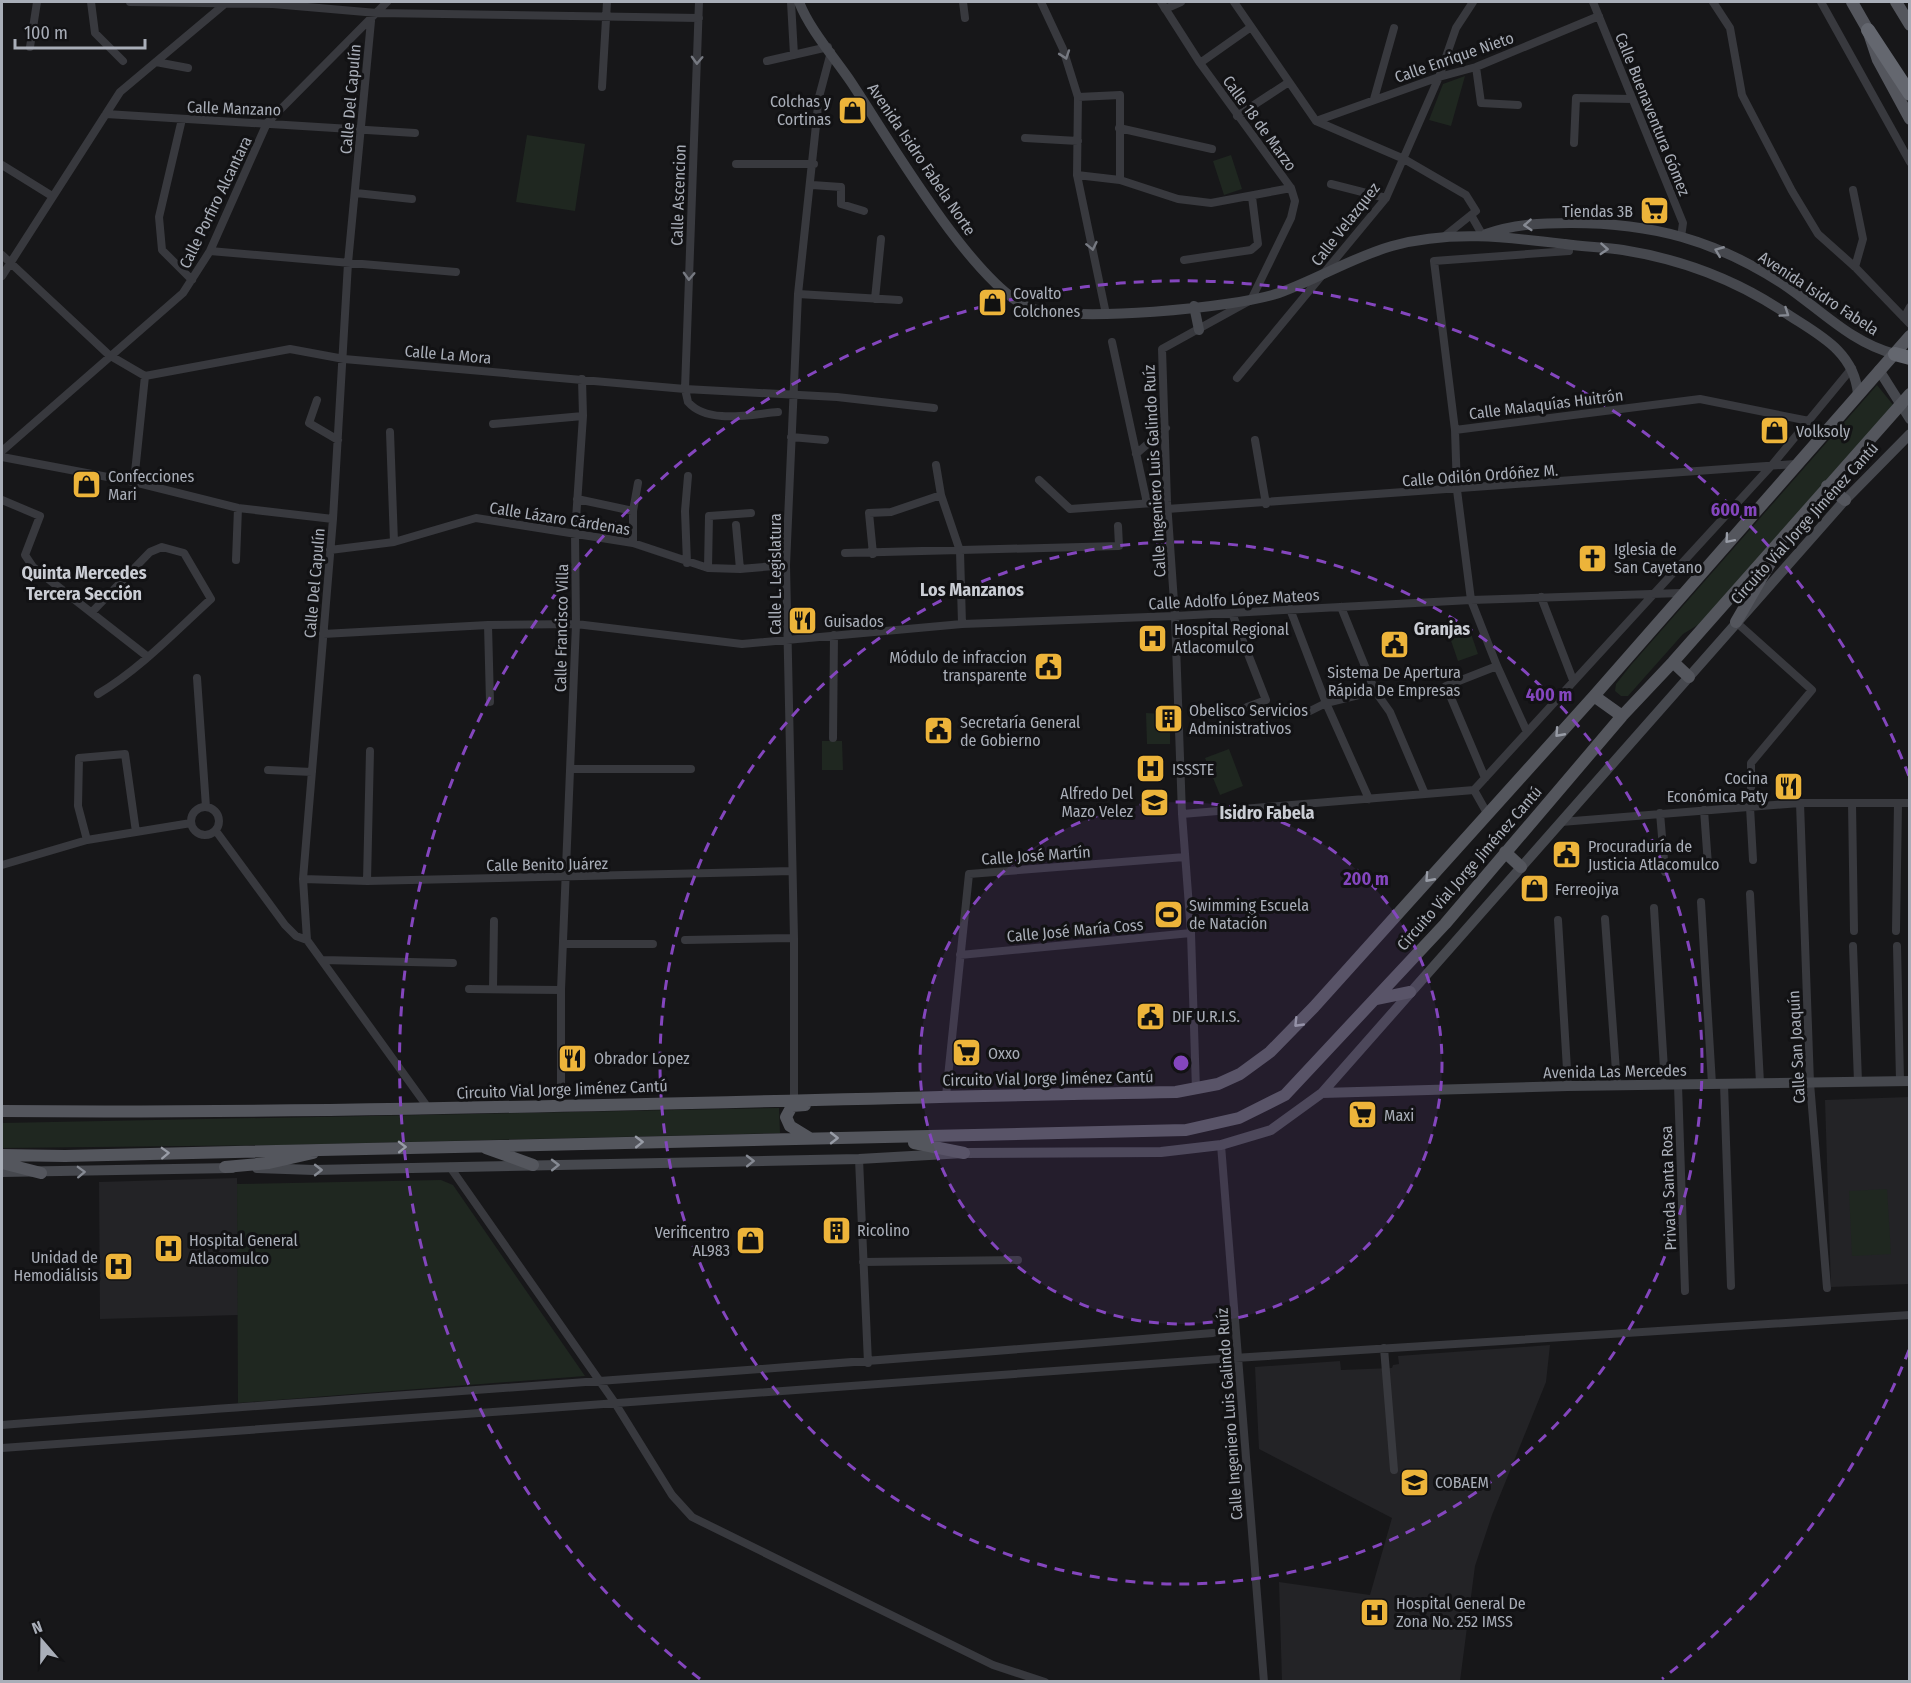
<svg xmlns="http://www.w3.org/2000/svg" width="1911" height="1683" font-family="'Fira Sans Condensed',sans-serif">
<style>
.built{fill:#232326}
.green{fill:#1f2720}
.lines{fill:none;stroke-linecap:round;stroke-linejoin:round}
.street{stroke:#38393e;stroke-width:8}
.secondary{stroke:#46484e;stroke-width:10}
.primary{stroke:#54565d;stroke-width:12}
.highway{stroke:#64676f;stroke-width:14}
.oneway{stroke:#767981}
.oneway2{stroke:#868a93}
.oneway3{stroke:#989ca6}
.ring{fill:none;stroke:#8446be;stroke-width:3;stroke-dasharray:10 8}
.labels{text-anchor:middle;stroke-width:6;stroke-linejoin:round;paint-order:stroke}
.street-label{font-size:16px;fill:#a9aeb8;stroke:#121214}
.poi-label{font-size:16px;fill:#a9aeb8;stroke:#121214;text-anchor:start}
.neighbourhood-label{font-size:18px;font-weight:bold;fill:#cacdd4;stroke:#121214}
.centre{fill:#8446be;stroke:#121214;stroke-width:3}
.ring-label{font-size:18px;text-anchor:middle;font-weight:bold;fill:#8446be;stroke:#121214;stroke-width:6;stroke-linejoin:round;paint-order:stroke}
</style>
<rect width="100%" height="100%" fill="#171719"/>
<path class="built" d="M1909 1097V1284L1831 1287 1825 1100Z
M237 1178 238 1315 100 1319 99 1182Z
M1550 1345 1546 1382 1492 1515 1475 1566 1460 1681H1282L1279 1582 1370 1595 1392 1518 1259 1449 1255 1367 1340 1361 1341 1370 1392 1368 1393 1365 1399 1364 1398 1356Z"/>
<path class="green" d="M1465 76 1451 126 1429 120 1443 84Z
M527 135 585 144 575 211 516 202Z
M1231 155 1242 189 1224 195 1213 161Z
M1877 385 1894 406 1701 623 1683 634 1628 696H1621L1615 691 1616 684 1631 665Z
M1467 622 1478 654 1458 661 1447 629Z
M1146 713 1163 714 1164 728H1170V744H1147Z
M822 741H842L843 770H822Z
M1229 749 1243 786 1220 795 1205 758Z
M779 1108 780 1133 284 1145 2 1148V1123Z
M441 1180 453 1185 585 1376 238 1403 237 1184Z
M1887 1189 1891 1254 1852 1256 1849 1191Z"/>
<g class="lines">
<path class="street" d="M91 2 95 33 123 61
M130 2 273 4 377 13 699 18
M699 2 685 389 688 402C708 425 752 414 778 412
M791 2 794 55
M963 2 965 18
M1041 2 1063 49 1078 97 1077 175 1106 314
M1161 2 1200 63 1291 188 1295 201 1291 218 1251 300 1162 349 1167 502 1175 616 1182 814 1191 933 1196 1090
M1234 2 1316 121
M1593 2 1683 223 1681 237
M1713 2 1730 28 1742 95 1792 191 1818 234 1855 267 1910 324
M1821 2 1910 162
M1165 9 1181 2
M371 21 348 263 333 519 303 879 307 940 429 1109
M30 47 37 2
M767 61 828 47
M156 62 188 68
M1200 63 1251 27
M1476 67 1481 103 1518 105
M602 87 607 2
M1078 97 1120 95V180
M1374 99 1394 28
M106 114 415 133
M1237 116 1289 82
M182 119 159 217 162 250 192 280
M1316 121 1439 77 1476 67 1599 16
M1316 121 1404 159 1466 195 1476 211 1446 235
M1119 128 1212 149
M1025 138 1078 141
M1574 143 1576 98 1632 99
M736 164H814
M2 165 52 196
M1077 175 1120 180 1178 199 1211 203 1291 188
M1331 184 1386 198
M812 185 841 187V204L864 211
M1853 190 1863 239 1855 267
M356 193 412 199
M1471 215 1483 236
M210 251 456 272
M2 255 109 355 145 376 290 349 344 359 685 389 837 397 934 408
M1184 260 1251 250 1258 244 1252 197
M2 276 120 92 226 3
M798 294 899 300
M875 299 881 239
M1904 318 1910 307
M1112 342 1147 503
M1237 378 1386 198 1439 77 1456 28 1473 2
M317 400 309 423 338 440
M493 424 583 416
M1455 430 1700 399 1809 421
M390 432 394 542
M791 437 825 440
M1255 440 1266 504
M2 451 183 293 210 251 267 123 387 2
M1136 454 1166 428
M2 457 134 482 238 508 333 519
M936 465 941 495 960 551 962 624
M1039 480 1070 509 1167 502
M134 482 145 376
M577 499 633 511
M2 500 40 516 25 555 33 567 148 657
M1167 509 1795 464
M736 525 740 569
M633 543V511L638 483
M330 550 394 542 476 518 633 543 708 568 740 569 786 565
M845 553 1119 546 1118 526
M873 554 869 513 891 512 941 495
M236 560 238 508
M687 563 685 511 688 476
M708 568 709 516 751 513
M1541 597 1573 680
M1341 607 1375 691 1390 712 1425 794
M1290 609 1326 703 1369 799
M92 612 150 552 162 547 184 553 211 599C175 632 140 669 98 694
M1232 613 1266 700 1247 707
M1736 622 1812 690 1751 763V788
M488 625 490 702
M323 634 488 625 576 624 742 644 962 624 1175 616 1471 600 1681 593
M197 678 206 807
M1310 711 1326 703 1375 691
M1527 732 1497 666 1471 600 1457 490 1455 430 1434 261 1569 251V245
M833 738 834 635
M570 769H691
M268 770 312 772
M1485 778 1446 686 1497 666
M1474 790 1772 465 1852 368
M1474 790 1487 813
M1800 803 1810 1083 1827 1288
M1852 803 1854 931
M191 821a14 14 0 1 1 28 0a14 14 0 1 1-28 0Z
M1750 807 1753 860
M1704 810 1708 865
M1660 813 1665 872
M1182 814 1474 790
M1561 822 1800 803H1910
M216 831 285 925 296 936 307 940
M87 840 78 806 79 758 125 754 136 832
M2 865 87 840 191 823
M303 879 367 881 792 871
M367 881 370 751
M1750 894 1760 1083
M1701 902 1712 1084
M1654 908 1665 1085
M1605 919 1617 1085
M1558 920 1568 1086
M1896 931 1898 803
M685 940 794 938
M563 944H653
M1853 946 1858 1082
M1897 946 1900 1081
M960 955 1191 933
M322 960 453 963
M493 988 494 921
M469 989 561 990
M1724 1084 1731 1286
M1678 1085 1685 1291
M946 1096 969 874 1185 857
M794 1099V938L786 565 798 294 819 97 831 52
M561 1105V990L576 624 575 534 583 416 582 379
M1221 1145 1264 1682
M859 1159 868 1363
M450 1167 615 1403 672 1495 692 1517 993 1665 1045 1682
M863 1262 1018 1260
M1384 1348 1394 1470
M2 1425C405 1394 809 1368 1213 1333
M2 1448 1219 1359 1910 1315"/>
<path class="secondary" d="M799 2C810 30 834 57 851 82 887 136 974 286 1030 308 1072 323 1235 308 1279 293 1318 279 1353 257 1392 246 1450 230 1507 237 1565 244 1584 247 1604 247 1623 250 1680 259 1736 280 1784 312 1817 334 1854 350 1858 394
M1486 234C1514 224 1542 223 1571 223 1652 223 1715 240 1783 284 1819 308 1851 343 1895 354
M1194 306 1199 330
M1879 370 1910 419
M1322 1093 1568 1086 1910 1081
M257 1168 314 1170 859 1159 964 1153 1161 1152 1221 1145 1271 1130 1322 1093 1845 500 1910 434
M2 1172 232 1168"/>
<path class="primary" d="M1852 2 1868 30 1878 60 1910 119
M1896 2 1910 25
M1827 486 1845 500
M1736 622 1776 553
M1673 662 1689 677
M1594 696 1622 716
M1505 852 1521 867
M1376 999 1410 992
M805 1105 792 1106 786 1117 790 1126 808 1137
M2 1111C393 1114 785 1099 1176 1092L1218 1084 1240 1074 1270 1052 1314 1007 1594 696 1910 336
M914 1143 964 1153
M486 1148 533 1165
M2 1155 65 1156 1186 1130 1239 1118 1285 1095 1445 924 1622 716 1673 662 1910 394
M2 1163 41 1173
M225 1167 269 1163 313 1153"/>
<path class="highway" d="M1868 30 1910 94
M1895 354 1910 358"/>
</g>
<defs><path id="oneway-chevron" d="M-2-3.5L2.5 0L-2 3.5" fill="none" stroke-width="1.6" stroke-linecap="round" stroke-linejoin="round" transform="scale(1.5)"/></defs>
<g class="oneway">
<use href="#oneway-chevron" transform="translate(1065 55) rotate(71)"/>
<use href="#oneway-chevron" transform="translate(697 60) rotate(92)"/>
<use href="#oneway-chevron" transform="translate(1092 246) rotate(78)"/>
<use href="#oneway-chevron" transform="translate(689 276) rotate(92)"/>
</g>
<g class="oneway2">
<use href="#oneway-chevron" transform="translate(1528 225) rotate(176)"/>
<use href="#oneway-chevron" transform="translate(1604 249) rotate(4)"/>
<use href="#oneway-chevron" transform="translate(1719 251) rotate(-158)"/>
<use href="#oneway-chevron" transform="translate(1785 313) rotate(34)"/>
<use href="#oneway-chevron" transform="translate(750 1161) rotate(-1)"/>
<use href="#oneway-chevron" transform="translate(555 1165) rotate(-1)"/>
<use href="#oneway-chevron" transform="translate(318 1170)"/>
<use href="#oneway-chevron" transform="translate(81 1172) rotate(-2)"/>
</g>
<g class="oneway3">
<use href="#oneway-chevron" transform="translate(1729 539) rotate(131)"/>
<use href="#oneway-chevron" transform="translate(1559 733) rotate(132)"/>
<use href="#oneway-chevron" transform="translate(1429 878) rotate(132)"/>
<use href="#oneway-chevron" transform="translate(1298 1023) rotate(134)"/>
<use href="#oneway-chevron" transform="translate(834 1138)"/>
<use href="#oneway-chevron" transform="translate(639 1142) rotate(-1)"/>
<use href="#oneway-chevron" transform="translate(402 1147) rotate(-1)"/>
<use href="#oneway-chevron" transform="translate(165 1153) rotate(-2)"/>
</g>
<circle cx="1181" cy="1063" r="261" fill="#8446be" fill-opacity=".12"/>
<g class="ring">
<circle cx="1181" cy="1063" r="261"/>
<circle cx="1181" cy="1063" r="521"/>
<path d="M1909 1350A782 782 0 0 1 1662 1679M700 1679A782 782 0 1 1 1909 776"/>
</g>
<defs>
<symbol id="shop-square" viewBox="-11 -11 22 22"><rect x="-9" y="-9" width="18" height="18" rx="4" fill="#edb43a" stroke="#121214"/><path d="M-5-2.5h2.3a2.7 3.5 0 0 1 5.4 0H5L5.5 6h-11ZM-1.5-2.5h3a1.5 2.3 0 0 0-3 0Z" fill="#111"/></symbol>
<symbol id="supermarket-square" viewBox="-11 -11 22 22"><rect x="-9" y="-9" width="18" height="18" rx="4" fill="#edb43a" stroke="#121214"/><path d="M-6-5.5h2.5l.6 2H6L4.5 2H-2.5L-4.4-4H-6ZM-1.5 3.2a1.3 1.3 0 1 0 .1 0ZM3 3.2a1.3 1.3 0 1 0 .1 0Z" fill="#111"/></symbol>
<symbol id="church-square" viewBox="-11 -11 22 22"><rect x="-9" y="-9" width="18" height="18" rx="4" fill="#edb43a" stroke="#121214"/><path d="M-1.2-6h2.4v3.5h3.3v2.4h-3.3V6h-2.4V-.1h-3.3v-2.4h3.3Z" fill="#111"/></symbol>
<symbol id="restaurant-square" viewBox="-11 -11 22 22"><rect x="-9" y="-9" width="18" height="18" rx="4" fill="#edb43a" stroke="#121214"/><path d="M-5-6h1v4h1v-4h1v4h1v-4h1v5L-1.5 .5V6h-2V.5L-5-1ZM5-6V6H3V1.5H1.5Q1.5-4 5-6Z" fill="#111"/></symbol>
<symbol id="hospital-square" viewBox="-11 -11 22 22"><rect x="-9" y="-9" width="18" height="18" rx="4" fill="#edb43a" stroke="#121214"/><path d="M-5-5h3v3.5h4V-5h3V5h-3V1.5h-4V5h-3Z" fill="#111"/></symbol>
<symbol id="civic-square" viewBox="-11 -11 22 22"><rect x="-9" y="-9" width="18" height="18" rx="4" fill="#edb43a" stroke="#121214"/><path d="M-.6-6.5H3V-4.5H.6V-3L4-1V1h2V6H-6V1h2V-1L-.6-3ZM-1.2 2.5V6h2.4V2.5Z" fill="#111"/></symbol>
<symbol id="building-square" viewBox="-11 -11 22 22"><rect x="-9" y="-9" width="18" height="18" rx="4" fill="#edb43a" stroke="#121214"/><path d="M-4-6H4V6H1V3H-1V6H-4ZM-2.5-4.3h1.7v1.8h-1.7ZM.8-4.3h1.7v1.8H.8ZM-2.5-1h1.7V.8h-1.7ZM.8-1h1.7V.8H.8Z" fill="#111"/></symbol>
<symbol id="school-square" viewBox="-11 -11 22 22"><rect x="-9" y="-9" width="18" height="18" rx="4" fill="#edb43a" stroke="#121214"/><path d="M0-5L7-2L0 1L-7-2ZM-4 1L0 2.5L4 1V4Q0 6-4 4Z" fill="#111"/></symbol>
<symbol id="stadium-square" viewBox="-11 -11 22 22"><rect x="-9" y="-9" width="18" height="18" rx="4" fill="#edb43a" stroke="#121214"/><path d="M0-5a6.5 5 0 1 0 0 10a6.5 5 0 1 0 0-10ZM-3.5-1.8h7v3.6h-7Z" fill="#111"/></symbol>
</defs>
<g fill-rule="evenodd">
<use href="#shop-square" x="836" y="94" width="33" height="33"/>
<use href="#supermarket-square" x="1638" y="194" width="33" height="33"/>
<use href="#shop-square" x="976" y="286" width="33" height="33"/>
<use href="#shop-square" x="1758" y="414" width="33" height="33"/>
<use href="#shop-square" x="70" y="468" width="33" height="33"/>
<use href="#church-square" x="1576" y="542" width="33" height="33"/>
<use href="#restaurant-square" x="786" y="604" width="33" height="33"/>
<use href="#hospital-square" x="1136" y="622" width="33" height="33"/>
<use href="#civic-square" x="1378" y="628" width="33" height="33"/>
<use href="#civic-square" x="1032" y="650" width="33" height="33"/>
<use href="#building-square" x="1152" y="702" width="33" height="33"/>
<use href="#civic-square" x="922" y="714" width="33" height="33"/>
<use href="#hospital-square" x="1134" y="752" width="33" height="33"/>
<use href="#restaurant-square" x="1772" y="770" width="33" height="33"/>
<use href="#school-square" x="1138" y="786" width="33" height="33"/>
<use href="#civic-square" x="1550" y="838" width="33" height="33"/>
<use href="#shop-square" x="1518" y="872" width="33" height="33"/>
<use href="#stadium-square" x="1152" y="898" width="33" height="33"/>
<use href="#civic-square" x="1134" y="1000" width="33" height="33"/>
<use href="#supermarket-square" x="950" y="1036" width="33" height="33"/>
<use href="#restaurant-square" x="556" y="1042" width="33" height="33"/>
<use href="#supermarket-square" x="1346" y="1098" width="33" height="33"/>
<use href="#building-square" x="820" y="1214" width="33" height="33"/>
<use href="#shop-square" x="734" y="1224" width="33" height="33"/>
<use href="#hospital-square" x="152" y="1232" width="33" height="33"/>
<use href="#hospital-square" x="102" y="1250" width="33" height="33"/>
<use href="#school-square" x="1398" y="1466" width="33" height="33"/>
<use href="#hospital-square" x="1358" y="1596" width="33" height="33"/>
</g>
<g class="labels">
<g class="street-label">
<text transform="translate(1454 57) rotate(-19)" y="6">Calle Enrique Nieto</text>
<text transform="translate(350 99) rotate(-85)" y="6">Calle Del Capulín</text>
<text transform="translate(234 108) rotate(2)" y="6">Calle Manzano</text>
<text transform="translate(1653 114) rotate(68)" y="6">Calle Buenaventura Gómez</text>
<text transform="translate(1260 123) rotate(54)" y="6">Calle 18 de Marzo</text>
<text transform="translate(922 159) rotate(56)" y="6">Avenida Isidro Fabela Norte</text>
<text transform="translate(678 195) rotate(-88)" y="6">Calle Ascencion</text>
<text transform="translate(215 202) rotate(-64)" y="6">Calle Porfiro Alcantara</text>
<text transform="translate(1345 224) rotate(-52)" y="6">Calle Velazquez</text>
<text transform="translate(1819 293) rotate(33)" y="6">Avenida Isidro Fabela</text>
<text transform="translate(448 354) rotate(5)" y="6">Calle La Mora</text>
<text transform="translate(1546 404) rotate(-7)" y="6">Calle Malaquías Huitrón</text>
<text transform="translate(1154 471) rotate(-93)" y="6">Calle Ingeniero Luis Galindo Ruíz</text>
<text transform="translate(1480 475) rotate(-4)" y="6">Calle Odilón Ordóñez M.</text>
<text transform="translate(560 518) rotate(9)" y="6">Calle Lázaro Cárdenas</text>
<text transform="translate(1804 523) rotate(-48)" y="6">Circuito Vial Jorge Jiménez Cantú</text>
<text transform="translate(775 574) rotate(-90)" y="6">Calle L. Legislatura</text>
<text transform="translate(314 583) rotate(-85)" y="6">Calle Del Capulín</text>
<text transform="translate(1234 599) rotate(-3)" y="6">Calle Adolfo López Mateos</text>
<text transform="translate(561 628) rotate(-89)" y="6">Calle Francisco Villa</text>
<text transform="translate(1036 855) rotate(-4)" y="6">Calle José Martín</text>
<text transform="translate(547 864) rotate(-1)" y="6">Calle Benito Juárez</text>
<text transform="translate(1469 868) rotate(-49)" y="6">Circuito Vial Jorge Jiménez Cantú</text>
<text transform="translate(1075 930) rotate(-5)" y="6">Calle José María Coss</text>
<text transform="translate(1796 1047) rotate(-93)" y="6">Calle San Joaquín</text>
<text transform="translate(1615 1071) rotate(-1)" y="6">Avenida Las Mercedes</text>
<text transform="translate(1048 1078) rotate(-1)" y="6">Circuito Vial Jorge Jiménez Cantú</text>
<text transform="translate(562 1089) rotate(-2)" y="6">Circuito Vial Jorge Jiménez Cantú</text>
<text transform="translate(1668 1188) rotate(-92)" y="6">Privada Santa Rosa</text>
<text transform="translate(1229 1414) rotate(-94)" y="6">Calle Ingeniero Luis Galindo Ruíz</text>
</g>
<g class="poi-label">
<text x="831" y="107" text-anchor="end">Colchas y<tspan x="831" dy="18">Cortinas</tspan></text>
<text x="1633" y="217" text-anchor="end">Tiendas 3B</text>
<text x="1013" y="299">Covalto<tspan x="1013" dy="18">Colchones</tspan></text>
<text x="1796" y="437">Volksoly</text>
<text x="108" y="482">Confecciones<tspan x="108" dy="18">Mari</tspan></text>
<text x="1614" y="555">Iglesia de<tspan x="1614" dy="18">San Cayetano</tspan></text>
<text x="824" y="627">Guisados</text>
<text x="1174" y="635">Hospital Regional<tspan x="1174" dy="18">Atlacomulco</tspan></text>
<text x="1027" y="663" text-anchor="end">Módulo de infraccion<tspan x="1027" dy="18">transparente</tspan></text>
<text x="1394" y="678" text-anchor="middle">Sistema De Apertura<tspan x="1394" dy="18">Rápida De Empresas</tspan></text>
<text x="1189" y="716">Obelisco Servicios<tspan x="1189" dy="18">Administrativos</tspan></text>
<text x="960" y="728">Secretaría General<tspan x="960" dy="18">de Gobierno</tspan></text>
<text x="1172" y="775">ISSSTE</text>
<text x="1768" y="784" text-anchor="end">Cocina<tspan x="1768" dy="18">Económica Paty</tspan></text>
<text x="1133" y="799" text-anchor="end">Alfredo Del<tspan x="1133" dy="18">Mazo Velez</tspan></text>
<text x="1588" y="852">Procuraduría de<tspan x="1588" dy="18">Justicia Atlacomulco</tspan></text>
<text x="1555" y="895">Ferreojiya</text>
<text x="1189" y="911">Swimming Escuela<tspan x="1189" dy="18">de Natación</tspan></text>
<text x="1172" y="1022">DIF U.R.I.S.</text>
<text x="988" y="1059">Oxxo</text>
<text x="594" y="1064">Obrador Lopez</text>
<text x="1384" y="1121">Maxi</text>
<text x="857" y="1236">Ricolino</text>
<text x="730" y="1238" text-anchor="end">Verificentro<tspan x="730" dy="18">AL983</tspan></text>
<text x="189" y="1246">Hospital General<tspan x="189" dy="18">Atlacomulco</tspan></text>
<text x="98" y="1263" text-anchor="end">Unidad de<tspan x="98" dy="18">Hemodiálisis</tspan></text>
<text x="1435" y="1488">COBAEM</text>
<text x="1396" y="1609">Hospital General De<tspan x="1396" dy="18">Zona No. 252 IMSS</tspan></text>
</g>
<g class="neighbourhood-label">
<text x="84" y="579">Quinta Mercedes<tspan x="84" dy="21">Tercera Sección</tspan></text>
<text x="972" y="596">Los Manzanos</text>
<text x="1442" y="635">Granjas</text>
<text x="1267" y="819">Isidro Fabela</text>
</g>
</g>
<circle cx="1181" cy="1063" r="9" class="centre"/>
<g class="ring-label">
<text x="1734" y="516">600 m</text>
<text x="1549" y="701">400 m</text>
<text x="1366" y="885">200 m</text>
</g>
<rect width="1911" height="1683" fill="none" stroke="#a9aeb8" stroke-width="6"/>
<g transform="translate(42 1641) rotate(340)" stroke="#121214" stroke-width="4.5" paint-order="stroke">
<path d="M0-4.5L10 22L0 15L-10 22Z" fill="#a9aeb8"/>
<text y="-9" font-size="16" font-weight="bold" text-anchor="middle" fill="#a9aeb8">N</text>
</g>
<path d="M15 39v9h130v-9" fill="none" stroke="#a9aeb8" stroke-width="3"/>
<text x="24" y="39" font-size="18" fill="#a9aeb8" stroke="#121214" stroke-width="4.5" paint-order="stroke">100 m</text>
</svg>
